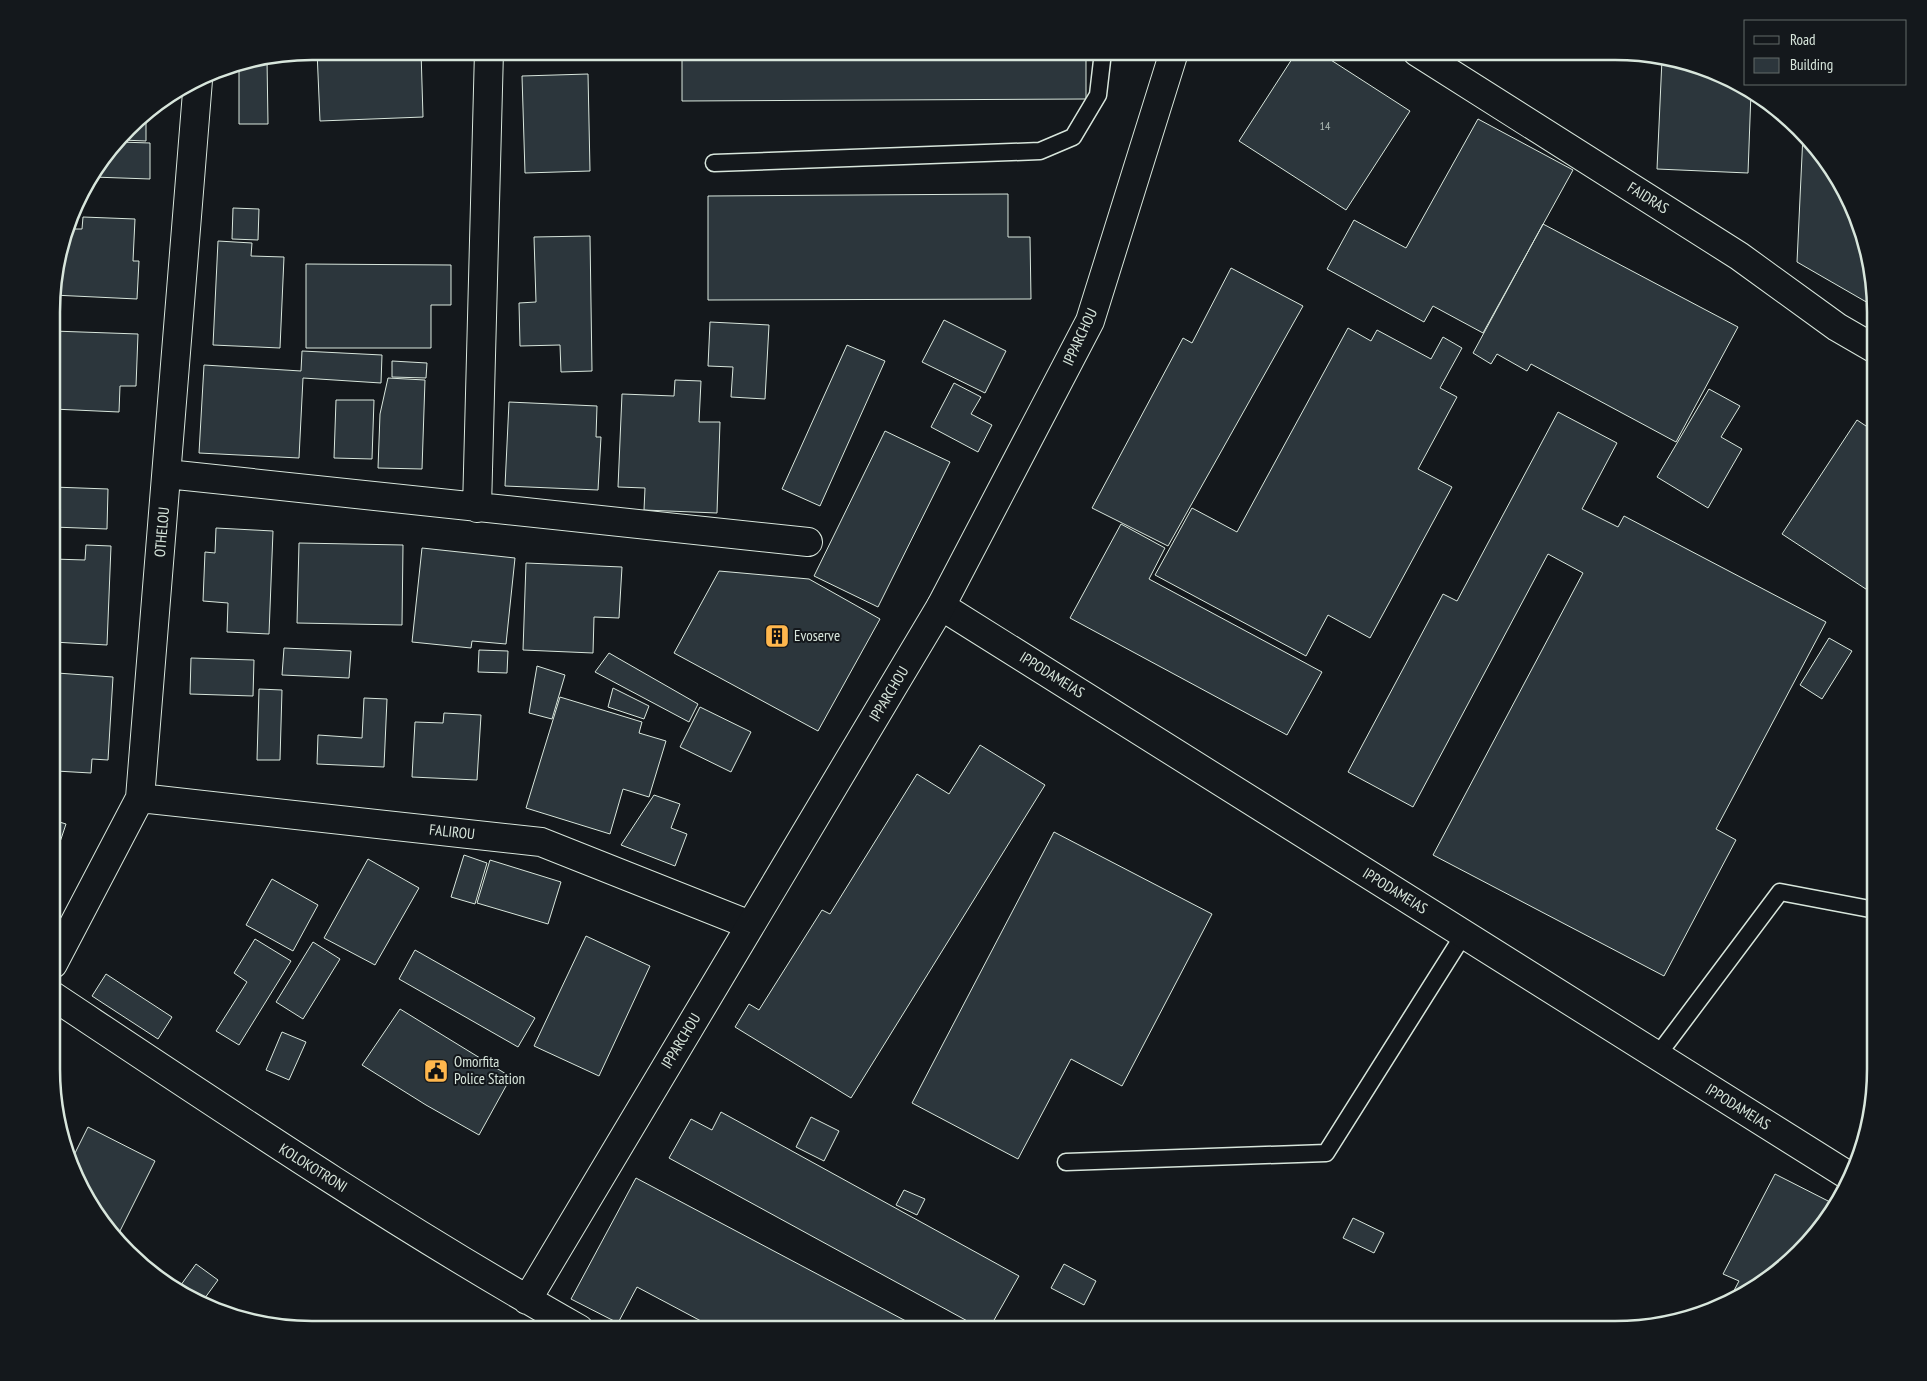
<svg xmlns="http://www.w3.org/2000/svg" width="1927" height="1381" font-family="'PT Sans Narrow',sans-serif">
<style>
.building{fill:#2c363c;stroke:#d8e6dc}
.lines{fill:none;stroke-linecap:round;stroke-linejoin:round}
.lane-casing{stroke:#d8e6dc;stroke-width:19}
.street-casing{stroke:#d8e6dc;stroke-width:30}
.secondary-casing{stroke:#d8e6dc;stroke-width:30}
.lane{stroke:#14181c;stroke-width:16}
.street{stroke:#14181c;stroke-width:28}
.secondary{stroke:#14181c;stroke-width:28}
.labels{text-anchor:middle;stroke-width:4;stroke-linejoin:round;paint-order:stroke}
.number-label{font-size:12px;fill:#adbab4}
.street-label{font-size:15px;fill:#d8e6dc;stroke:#14181c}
.poi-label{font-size:15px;fill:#d8e6dc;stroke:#14181c;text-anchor:start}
.rim{fill:none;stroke:#d8e6dc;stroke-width:2.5}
</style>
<rect width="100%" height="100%" fill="#14181c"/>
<path class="building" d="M317 51H421L423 117 320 121Z
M682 51 1086 52V99L682 101Z
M1320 53 1410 111 1346 210 1239 141 1292 59Z
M1662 59 1714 71 1751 92 1748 173 1657 169Z
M267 60 268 124H239V66Z
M588 74 590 171 525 173 522 76Z
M146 112V141L122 140 140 116Z
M1478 119 1573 170 1483 333 1433 306 1424 322 1327 269 1354 220 1406 248Z
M1803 134 1822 153 1849 197 1875 295V307L1797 262Z
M120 142 150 143V179L93 177Z
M1008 194V237H1030L1031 299 708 300V196Z
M233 208 259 209 258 240 232 239Z
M83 217 135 219 133 261H139L137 299 53 295V278L69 229H82Z
M1543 224 1738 327 1676 442 1531 364 1527 371 1497 354 1491 364 1473 353Z
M590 236 592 371 561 372 560 345 520 346 519 303 536 302 534 237Z
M218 241 252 243 251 256 284 257 280 348 213 345Z
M306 264 451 265V305H431V348H306Z
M1231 268 1303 306 1168 546 1092 508 1183 338 1192 343Z
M944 320 1006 351 985 393 922 362Z
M710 322 769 325 765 399 731 397 733 367 708 366Z
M1348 328 1371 341 1377 330 1431 359 1443 337 1462 348 1440 388 1457 397 1418 469 1452 487 1370 638 1328 615 1306 656 1155 575 1192 508 1237 532Z
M53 331 138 334 136 386H120L119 412 53 409Z
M847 345 885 361 820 506 782 489Z
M302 351 382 355 381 383 303 378 299 458 199 453 204 365 301 371Z
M392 361 427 363 426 378 392 377Z
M388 378 425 380 422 469 378 468 380 414Z
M675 380 701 381 699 422H720L717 513 644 510 645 488 618 487 622 394 674 396Z
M954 383 981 397 971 414 992 425 978 452 931 427Z
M1709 389 1740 406 1721 437 1742 449 1708 508 1657 477Z
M336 400H374L372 459 334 458Z
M509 402 597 406 596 437H601L598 490 505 486Z
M1558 412 1617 443 1582 509 1618 527 1624 516 1826 622 1716 829 1736 840 1664 976 1433 855 1583 573 1548 554 1413 807 1348 772 1443 594 1457 601Z
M1857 420 1875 432V595L1782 534Z
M885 431 950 462 878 607 814 576Z
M53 487 108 489 107 529 53 527Z
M1121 524 1165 548 1149 579 1322 672 1287 735 1070 618Z
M216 528 273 531 269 634 227 632 228 603 203 601 205 552 215 553Z
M299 543 403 545 402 625 297 623Z
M86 545 111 546 107 645 53 642V559L85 560Z
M422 548 515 558 506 644 472 641 471 648 412 642Z
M526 563 622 567 619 618 594 617 593 653 523 650Z
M719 571 809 579 880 619 818 731 674 653Z
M1829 638 1852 651 1822 699 1800 685Z
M284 648 351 651 349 678 282 675Z
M479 650 508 651 507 673 478 672Z
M609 653 698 704 689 722 595 672Z
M191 658 254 660 253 696 190 694Z
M537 666 565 675 552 719 529 713Z
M57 673 113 677 108 760 92 759 91 773 56 771 57 763 53 762V723Z
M613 688 649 706 644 719 608 707Z
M259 689 282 690 280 760H257Z
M560 697 642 722 639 733 666 741 649 797 623 789 610 834 526 808Z
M364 698 387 699 384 767 317 764 318 735 362 738Z
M700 707 751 732 731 772 680 747Z
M444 713 481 715 477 780 412 777 415 722 443 723Z
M980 745 1045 785 851 1098 735 1027 749 1004 759 1010 822 910 830 914 917 774 949 794Z
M654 795 680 804 671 828 687 834 675 866 621 845Z
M53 820 66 824 53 863Z
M1054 832 1212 914 1122 1086 1071 1059 1018 1159 912 1103Z
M464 855 487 863 475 904 451 897Z
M368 859 419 888 375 965 324 938Z
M490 860 561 882 548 924 477 903Z
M272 879 318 905 293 951 246 925Z
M586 936 650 966 599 1076 534 1046Z
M255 939 291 961 239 1045 216 1031 247 982 234 973Z
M313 942 340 959 303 1019 276 1002Z
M415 950 535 1018 518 1047 399 979Z
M106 974 172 1017 158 1039 92 996Z
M400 1009 511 1077 479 1135 426 1105 362 1065Z
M282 1032 306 1042 289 1080 266 1070Z
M721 1112 1019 1276 989 1329H982L669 1158 691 1119 712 1130Z
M811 1117 839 1131 824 1161 796 1147Z
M88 1127 155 1161 118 1235 86 1199 72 1159Z
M1775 1174 1834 1204 1822 1228 1787 1265 1727 1304 1739 1281 1723 1274Z
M636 1178 921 1329H716L637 1287 618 1323 571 1299Z
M904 1190 925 1199 917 1215 896 1205Z
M1353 1218 1384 1233 1374 1253 1343 1238Z
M196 1264 218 1280 202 1302 178 1289Z
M1064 1264 1096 1281 1084 1305 1051 1288Z"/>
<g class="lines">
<defs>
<path id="lane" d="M714 163 1040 151 1073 137 1098 95 1103 52
M1657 1056 1780 892 1875 910
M1066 1162 1326 1153 1464 934"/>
<path id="street" d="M1417 52 1739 256 1837 327 1875 349
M167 474 808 542
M477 508 489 51
M941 606 1849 1176
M140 798 541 842 750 925
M53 964 140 798 198 80"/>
<path id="secondary" d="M53 996C226 1111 398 1227 579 1329
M527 1300 941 606 1090 321 1174 52"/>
</defs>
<use href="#lane" class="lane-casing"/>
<use href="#street" class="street-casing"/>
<use href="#secondary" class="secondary-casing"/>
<use href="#lane" class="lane"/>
<use href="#street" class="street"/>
<use href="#secondary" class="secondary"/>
</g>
<defs>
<symbol id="building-square" viewBox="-11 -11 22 22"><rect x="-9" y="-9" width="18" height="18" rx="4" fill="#ffb74d" stroke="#14181c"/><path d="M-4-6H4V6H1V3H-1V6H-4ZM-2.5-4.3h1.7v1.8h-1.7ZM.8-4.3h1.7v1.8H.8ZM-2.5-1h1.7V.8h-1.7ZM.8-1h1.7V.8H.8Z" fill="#111"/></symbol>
<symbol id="civic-square" viewBox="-11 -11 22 22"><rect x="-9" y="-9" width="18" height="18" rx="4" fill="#ffb74d" stroke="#14181c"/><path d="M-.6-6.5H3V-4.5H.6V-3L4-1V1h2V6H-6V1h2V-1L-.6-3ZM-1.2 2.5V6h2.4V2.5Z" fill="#111"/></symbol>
</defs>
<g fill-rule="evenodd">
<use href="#building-square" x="763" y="622" width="28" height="28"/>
<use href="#civic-square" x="422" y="1057" width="28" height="28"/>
</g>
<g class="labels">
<g class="number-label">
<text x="1325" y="130">14</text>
</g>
<g class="street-label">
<text transform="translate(1648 198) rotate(32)" y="5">FAIDRAS</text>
<text transform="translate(1080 337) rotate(-65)" y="5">IPPARCHOU</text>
<text transform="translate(162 532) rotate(-85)" y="5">OTHELOU</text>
<text transform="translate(1052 675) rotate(32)" y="5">IPPODAMEIAS</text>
<text transform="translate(889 694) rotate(-59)" y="5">IPPARCHOU</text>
<text transform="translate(452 832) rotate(6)" y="5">FALIROU</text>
<text transform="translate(1395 891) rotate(32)" y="5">IPPODAMEIAS</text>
<text transform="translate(681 1041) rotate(-59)" y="5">IPPARCHOU</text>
<text transform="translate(1738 1107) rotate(32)" y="5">IPPODAMEIAS</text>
<text transform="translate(313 1168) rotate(32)" y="5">KOLOKOTRONI</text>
</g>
<g class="poi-label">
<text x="794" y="641">Evoserve</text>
<text x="454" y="1067">Omorfita<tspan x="454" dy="17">Police Station</tspan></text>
</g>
</g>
<path d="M0 0H1927V1381H0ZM312 60H1615A252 252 0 0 1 1867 312V1069A252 252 0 0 1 1615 1321H312A252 252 0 0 1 60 1069V312A252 252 0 0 1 312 60Z" fill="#14181c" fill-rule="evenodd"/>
<path class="rim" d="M312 60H1615A252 252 0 0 1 1867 312V1069A252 252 0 0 1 1615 1321H312A252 252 0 0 1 60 1069V312A252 252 0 0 1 312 60Z"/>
<rect x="1744" y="20" width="162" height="65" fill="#14181c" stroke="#626a69"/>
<rect x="1754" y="36" width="25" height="8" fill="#14181c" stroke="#626a69"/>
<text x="1790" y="45" font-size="15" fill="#d8e6dc">Road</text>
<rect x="1754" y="58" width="25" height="15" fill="#2c363c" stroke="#626a69"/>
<text x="1790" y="70" font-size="15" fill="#d8e6dc">Building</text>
</svg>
